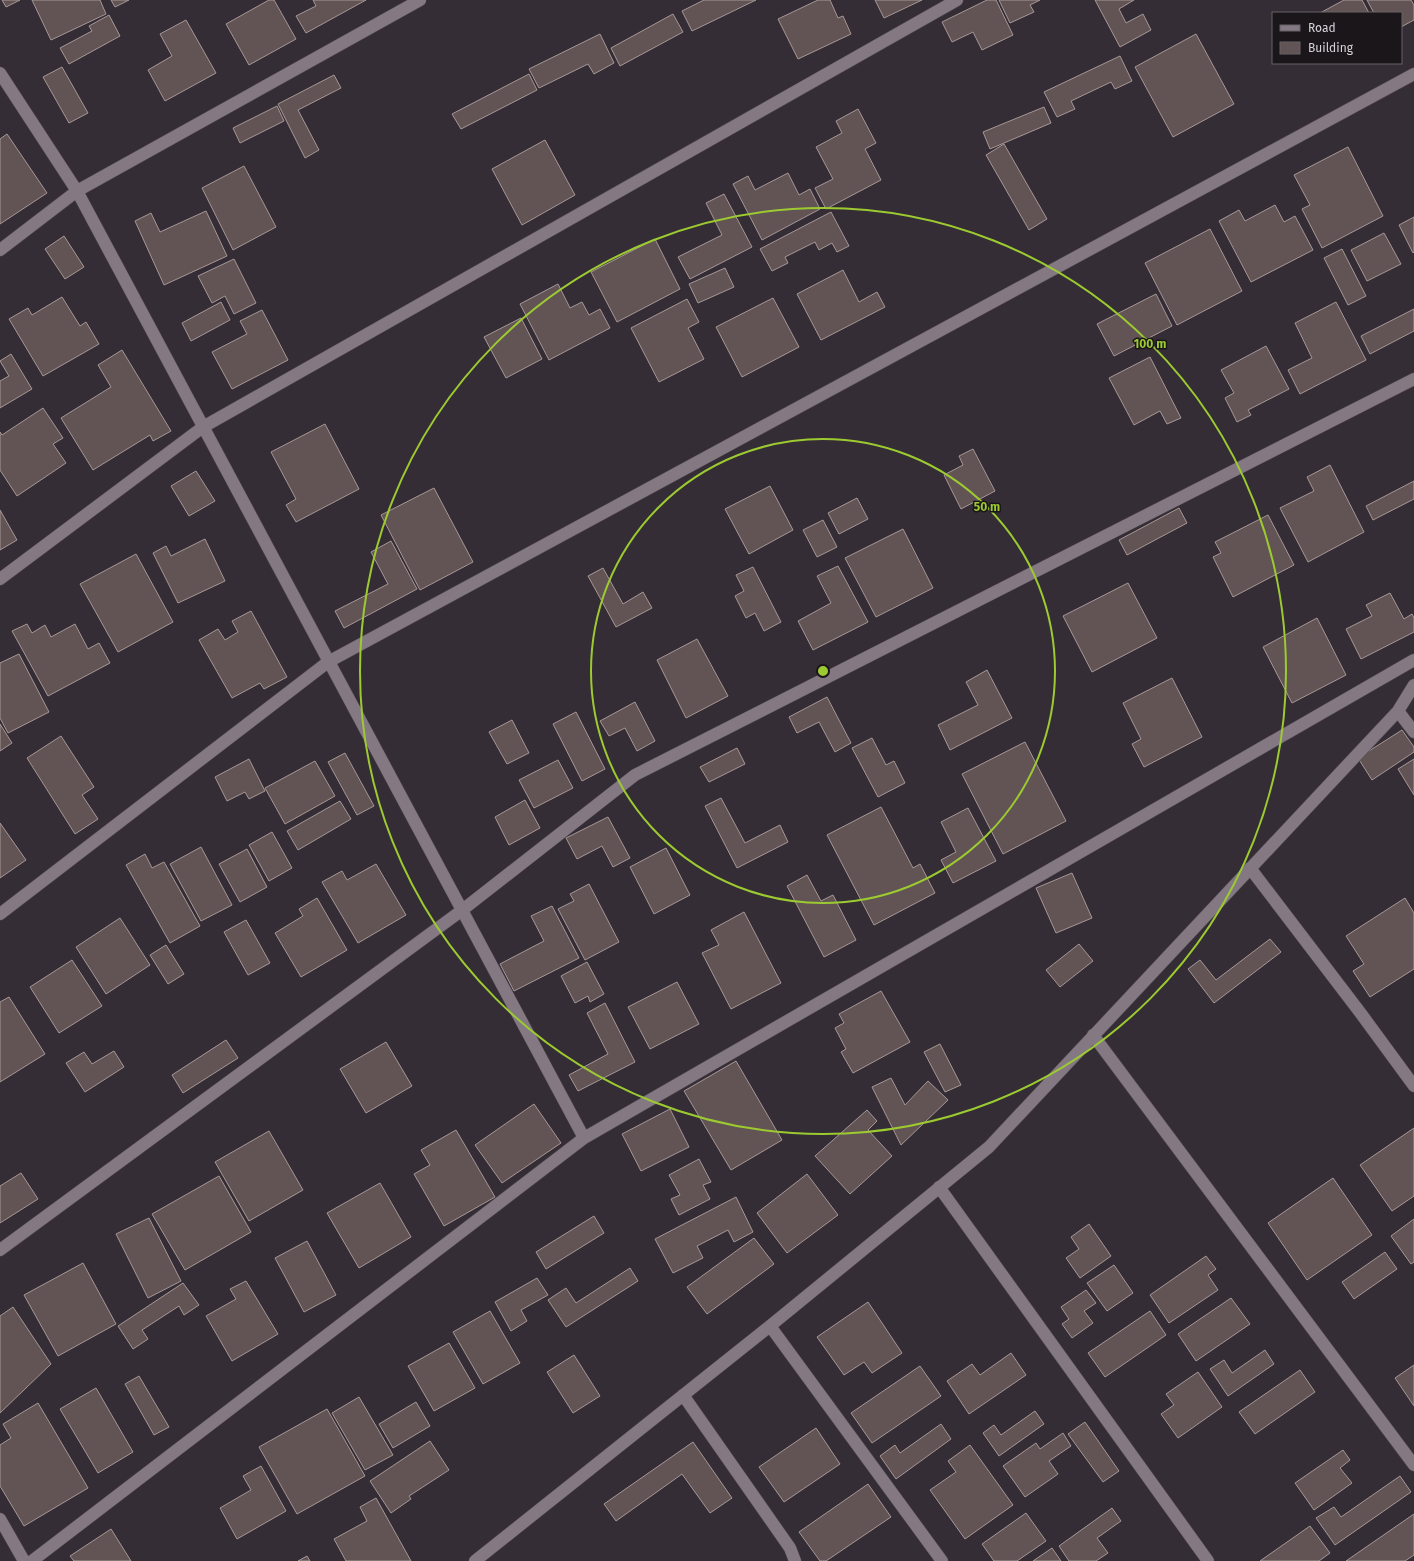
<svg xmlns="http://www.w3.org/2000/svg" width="1414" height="1561" font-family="'Fira Sans',sans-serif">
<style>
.building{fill:#625454;stroke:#a79897}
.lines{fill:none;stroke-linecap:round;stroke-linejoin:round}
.street-casing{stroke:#514a51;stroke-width:13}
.street{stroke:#847983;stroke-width:12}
.ring{fill:none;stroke:#9cca31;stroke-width:2}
.centre{fill:#9cca31;stroke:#1a161a;stroke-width:2}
.ring-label{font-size:12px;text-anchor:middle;font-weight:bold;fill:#9cca31;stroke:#1a161a;stroke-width:3;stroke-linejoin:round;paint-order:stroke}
</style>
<rect width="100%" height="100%" fill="#352d35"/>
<path class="building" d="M2 0H20L6 7Z
M32 0H100L106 14 51 40Z
M111 0H129L115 7Z
M269 0H274L296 39 249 65 226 24Z
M313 0H366L306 33 296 16 316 6Z
M704 0H756L692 31 682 11Z
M818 0H830L838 18 843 16 851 34 798 59 778 19Z
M875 0H922L884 18Z
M987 0H996L1013 35 982 50 973 32 952 42 942 22Z
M999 0H1040L1030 5 1034 12 1010 23Z
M1095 0H1134L1119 9 1126 23 1143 14 1151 30 1120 47Z
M1344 0H1362L1369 13H1320Z
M1367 0H1411L1414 5V20L1401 27V13H1374Z
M673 14 683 32 620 66 611 48Z
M109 15 120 36 69 64 60 48 92 31 89 26Z
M186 20 216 73 165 101 148 70 172 56 160 34Z
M600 34 614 63 594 74 588 64 539 88 529 69Z
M1196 34 1234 104 1173 137 1135 67Z
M1120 56 1132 81 1115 89 1111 82 1071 101 1075 109 1057 117 1044 92Z
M62 67 88 113 69 123 43 77Z
M529 74 537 90 461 129 452 114Z
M334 75 341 88 298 110 319 150 305 158 278 104Z
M277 106 284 121 240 143 233 128Z
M1044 107 1051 123 990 149 983 132Z
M858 109 876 143 865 149 881 180 826 209 815 188 833 179 816 147 842 133 836 121Z
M7 134 47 193 0 224V139Z
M545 140 575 195 522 225 492 169Z
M1004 144 1047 219 1029 230 986 155Z
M1348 147 1383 216 1322 248 1302 209 1310 205 1294 175Z
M244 166 276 227 233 250 202 188Z
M788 173 799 195 810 189 820 209 762 240 733 184 748 176 755 190Z
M724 194 752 247 690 279 678 257 722 235 706 203Z
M1275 205 1284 222 1295 216 1313 250 1251 282 1219 221 1239 210 1245 221Z
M206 211 227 256 164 285 135 221 151 213 160 232Z
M831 212 849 246 837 252 832 243 819 250 815 242 785 257 788 263 772 271 760 249Z
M1414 217V252L1413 253 1399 225Z
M1210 229 1242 291 1177 325 1145 263Z
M1384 233 1401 264 1367 281 1351 250Z
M64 236 84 267 65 279 45 249Z
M655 239 680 289 617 322 591 272Z
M1342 249 1366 296 1348 305 1324 258Z
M234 259 256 303 234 314 225 296 212 303 198 276Z
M725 268 734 287 698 303 689 284Z
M843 270 859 302 877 292 885 307 821 340 797 294Z
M558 284 570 308 582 302 589 315 600 309 610 328 549 360 520 304Z
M1156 294 1172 326 1114 356 1097 324Z
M62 297 80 326 86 322 99 344 43 376 9 319 28 308 32 315Z
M773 298 799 347 742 377 716 327Z
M687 299 699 322 688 328 704 359 659 382 631 328Z
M221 302 230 320 191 341 182 323Z
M1336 302 1366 360 1300 394 1288 370 1312 358 1295 323Z
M1414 309V331L1370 354 1361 336Z
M262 310 288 360 232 389 212 352 247 334 240 321Z
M521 318 542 359 506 378 484 337Z
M1266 346 1289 389 1248 410 1251 415 1237 422 1225 398 1234 393 1221 370Z
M122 350 171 431 153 441 150 435 93 470 61 418 111 387 98 365Z
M11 354 32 389 0 408V381L9 376 0 361Z
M1150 357 1181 418 1167 424 1160 411 1134 425 1109 378Z
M43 408 63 438 53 444 66 463 17 496 0 470V432L2 435Z
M325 424 359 489 296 522 286 505 296 499 271 452Z
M973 449 995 491 961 509 944 475 963 465 959 456Z
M1330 465 1364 532 1308 562 1280 508 1314 491 1307 477Z
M196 471 215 501 189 516 171 486Z
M1414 481V499L1373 520 1366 506Z
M770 486 793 530 749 554 725 509Z
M434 488 473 562 420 590 381 515Z
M857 498 868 519 839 534 828 513Z
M1179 508 1187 523 1127 555 1119 540Z
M0 510 17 540 0 550Z
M1268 515 1294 565 1233 597 1213 557 1221 553 1215 542Z
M823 520 837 547 817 557 803 530Z
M903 529 933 588 876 617 845 558Z
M205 539 225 581 178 603 153 553 166 546 171 556Z
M391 541 417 589 344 628 335 611 388 584 371 552Z
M136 554 173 622 118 652 80 584Z
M838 566 868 622 813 650 798 621 831 603 817 576Z
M753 567 781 622 764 631 755 613 746 618 735 596 744 591 736 575Z
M603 568 623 604 643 592 652 608 616 627 588 576Z
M1128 583 1157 638 1092 672 1063 616Z
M1390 593 1404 619 1412 614 1414 618V632L1361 659 1346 629 1372 616 1366 605Z
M251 611 287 677 264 689 260 683 232 698 199 640 218 629 225 640 238 632 232 621Z
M1317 618 1346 675 1292 703 1263 647Z
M27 624 32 633 45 625 51 637 75 624 88 649 99 643 110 663 48 696 12 631Z
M697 639 728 696 686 718 657 660Z
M19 654 49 712 8 733 0 718V663Z
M987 670 1012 718 950 750 938 725 978 705 966 682Z
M1172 678 1202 737 1144 767 1132 744 1141 739 1123 703Z
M827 697 851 743 835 752 819 722 797 733 789 717Z
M635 702 655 741 637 751 625 728 609 736 600 721Z
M576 712 605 769 582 781 553 724Z
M512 720 529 753 507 764 489 732Z
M0 724 12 743 0 751Z
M1402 730 1414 747V752L1372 780 1358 758Z
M61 736 94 787 82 795 98 819 75 834 27 758Z
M872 738 886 765 894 761 905 783 878 797 852 748Z
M1025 742 1066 821 1003 854 962 774Z
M737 748 745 764 709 782 700 767Z
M345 753 374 806 357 815 328 762Z
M249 759 265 791 249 799 245 792 227 801 215 777Z
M1414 759V795L1398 769Z
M558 760 573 788 534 808 519 780Z
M315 761 335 796 285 824 265 788Z
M721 798 745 843 780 825 788 842 737 868 705 806Z
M525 800 540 828 509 845 495 817Z
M340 801 351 819 298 850 287 831Z
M881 807 913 868 920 864 935 893 874 925 827 835Z
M968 808 996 861 953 883 941 860 956 852 941 822Z
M608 817 630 858 613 867 602 846 577 859 566 838Z
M0 823 26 860 0 878Z
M272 832 292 868 269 881 249 845Z
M201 847 232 905 201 921 170 864Z
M666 848 690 895 654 914 630 867Z
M247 849 267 887 240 902 219 864Z
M145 854 152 868 164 862 200 926 170 943 126 865Z
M376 864 406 915 358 943 322 882 342 871 347 880Z
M1072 873 1092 918 1056 933 1036 888Z
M807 875 821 901 833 895 856 940 824 957 787 886Z
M589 884 619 942 585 960 558 909 574 901 570 894Z
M317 898 347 950 301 977 275 933 303 916 299 909Z
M1405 898 1414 913V969L1370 997 1353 971 1364 964 1346 936Z
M552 906 579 958 514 991 500 964 544 941 531 916Z
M744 912 781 983 731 1009 702 953 719 945 711 930Z
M120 918 150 965 106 994 76 947Z
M246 920 270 963 248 975 224 932Z
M1270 939 1281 952 1214 1003 1188 969 1200 960 1216 980Z
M1079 944 1093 961 1060 987 1046 970Z
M166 945 184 974 168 984 150 955Z
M72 960 102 1006 59 1033 30 987Z
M587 962 604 994 590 1002 588 996 575 1003 561 976Z
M677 982 699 1024 650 1049 628 1007Z
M881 991 910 1042 853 1073 841 1052 846 1049 835 1028 844 1023 839 1014Z
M9 997 45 1054 0 1082V1002Z
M605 1003 635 1062 578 1091 569 1075 608 1054 587 1013Z
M226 1040 238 1058 183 1093 172 1075Z
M386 1042 412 1086 366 1113 340 1069Z
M940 1044 961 1085 945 1092 924 1052Z
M114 1051 124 1067 85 1092 66 1063 84 1052 92 1064Z
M736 1061 782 1140 731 1170 684 1091Z
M891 1078 905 1105 928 1081 948 1100 901 1145 872 1087Z
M534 1104 561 1143 502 1183 475 1145Z
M670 1109 689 1147 641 1171 622 1134Z
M867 1110 877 1121 868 1130 892 1156 850 1194 815 1156Z
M1414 1128V1196L1392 1211 1360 1165Z
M456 1130 495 1197 444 1226 414 1174 430 1165 421 1150Z
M269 1131 303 1190 249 1221 215 1162Z
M699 1159 711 1182 703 1185 710 1199 679 1215 671 1199 680 1195 669 1175Z
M21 1173 38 1199 0 1223V1186Z
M807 1174 838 1215 787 1253 757 1213Z
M219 1176 251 1232 185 1270 152 1214Z
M1333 1178 1372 1235 1307 1280 1268 1223Z
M380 1183 411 1237 359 1268 327 1213Z
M736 1197 753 1232 734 1242 728 1230 697 1246 703 1258 673 1273 655 1239Z
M594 1216 604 1233 546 1269 536 1252Z
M149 1218 181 1281 148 1298 116 1234Z
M1414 1219V1262L1411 1264 1391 1236Z
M1089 1224 1111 1256 1080 1278 1066 1258 1079 1249 1071 1237Z
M754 1238 774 1264 707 1314 687 1287Z
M307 1241 336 1295 304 1312 275 1258Z
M1385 1252 1397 1269 1354 1299 1342 1282Z
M1206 1256 1216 1269 1208 1275 1218 1290 1169 1323 1150 1295Z
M83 1263 116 1324 58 1356 24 1295Z
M1114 1265 1133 1293 1107 1311 1087 1283Z
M630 1268 638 1281 566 1327 548 1300 566 1288 576 1303Z
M537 1278 548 1295 521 1310 527 1321 511 1331 495 1302Z
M246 1281 278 1334 232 1361 206 1316 236 1299 230 1289Z
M183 1283 199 1305 184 1315 179 1306 142 1330 148 1339 133 1349 118 1326Z
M1086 1290 1096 1303 1084 1311 1093 1323 1072 1338 1062 1324 1069 1319 1061 1307Z
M1231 1298 1250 1324 1196 1361 1178 1334Z
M868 1302 902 1353 872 1373 864 1362 844 1375 817 1337Z
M13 1307 51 1364 0 1413V1316Z
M490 1311 520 1363 483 1384 453 1332Z
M1150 1311 1166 1335 1105 1377 1088 1353Z
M449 1343 475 1388 434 1411 408 1366Z
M1265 1350 1274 1364 1228 1396 1210 1369 1224 1360 1232 1373Z
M1011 1353 1026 1375 969 1414 947 1381 972 1364 980 1375Z
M574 1355 600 1396 573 1413 547 1372Z
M1414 1365V1406L1395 1378Z
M920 1366 941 1396 872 1443 851 1413Z
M1300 1370 1315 1392 1255 1434 1239 1412Z
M1198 1372 1222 1407 1178 1438 1161 1414 1174 1405 1166 1394Z
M139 1376 169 1427 154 1435 125 1384Z
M96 1388 133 1452 98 1473 60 1409Z
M359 1397 393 1455 365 1470 332 1413Z
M416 1402 430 1426 393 1448 379 1424Z
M38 1403 88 1488 24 1526 0 1486V1445L11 1438 3 1424Z
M327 1409 365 1476 297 1514 259 1447Z
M1035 1411 1044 1424 999 1456 983 1433 994 1425 1001 1435Z
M1085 1422 1119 1471 1103 1482 1068 1434Z
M941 1424 951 1439 896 1479 880 1456 895 1445 900 1453Z
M816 1428 840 1464 784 1502 759 1467Z
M1063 1433 1071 1446 1049 1461 1058 1474 1025 1497 1003 1466 1036 1443 1040 1449Z
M430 1441 449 1470 409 1496 411 1499 391 1513 370 1481Z
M693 1442 732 1498 710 1513 682 1474 616 1521 604 1504Z
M970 1445 1013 1505 965 1539 930 1490 956 1472 948 1461Z
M1343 1450 1350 1460 1340 1468 1352 1483 1314 1510 1295 1483Z
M261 1466 286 1511 237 1539 220 1508 251 1490 243 1476Z
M1400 1476 1411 1492 1335 1545 1316 1518 1334 1507 1341 1517Z
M868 1484 891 1517 826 1561H820L799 1532Z
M376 1498 411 1561H346L334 1539 367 1521 360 1507Z
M1112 1508 1121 1521 1097 1538 1108 1553 1096 1561H1069L1059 1546Z
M1026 1513 1046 1541 1017 1561H994L982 1544Z
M1414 1514V1555L1405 1561H1346Z
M1310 1526 1330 1553 1319 1561H1260Z
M111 1529 131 1561H74L70 1556Z
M1052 1548 1061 1561H1033Z
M307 1556 310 1561H298Z"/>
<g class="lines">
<defs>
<path id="street" d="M0 73 77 191 584 1138
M0 250 77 191 420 0
M0 579 203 427 957 0
M1398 711 1414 732
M1250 868 1362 1015 1414 1086
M0 914 328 662 1414 74
M1093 1035 1414 1465
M939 1187 1208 1561
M0 1250 461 911 635 775 1414 379
M770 1326 942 1561
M683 1395 790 1548 795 1561
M0 1519 24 1561
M32 1561 584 1138 1414 660
M475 1561 770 1326 989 1147 1398 711 1414 685"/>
</defs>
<use href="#street" class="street-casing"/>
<use href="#street" class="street"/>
</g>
<g class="ring">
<circle cx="823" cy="671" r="232"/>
<circle cx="823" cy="671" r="463"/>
</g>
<circle cx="823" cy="671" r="6" class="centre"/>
<g class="ring-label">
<text x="1150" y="348">100 m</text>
<text x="987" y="511">50 m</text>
</g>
<rect x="1272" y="12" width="130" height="52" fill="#1a161a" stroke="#666266"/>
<rect x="1280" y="25" width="20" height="6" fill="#847983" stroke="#666266"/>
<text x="1308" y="32" font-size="12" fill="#d8d3d8">Road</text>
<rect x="1280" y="42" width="20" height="12" fill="#625454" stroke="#666266"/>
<text x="1308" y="52" font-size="12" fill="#d8d3d8">Building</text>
</svg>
